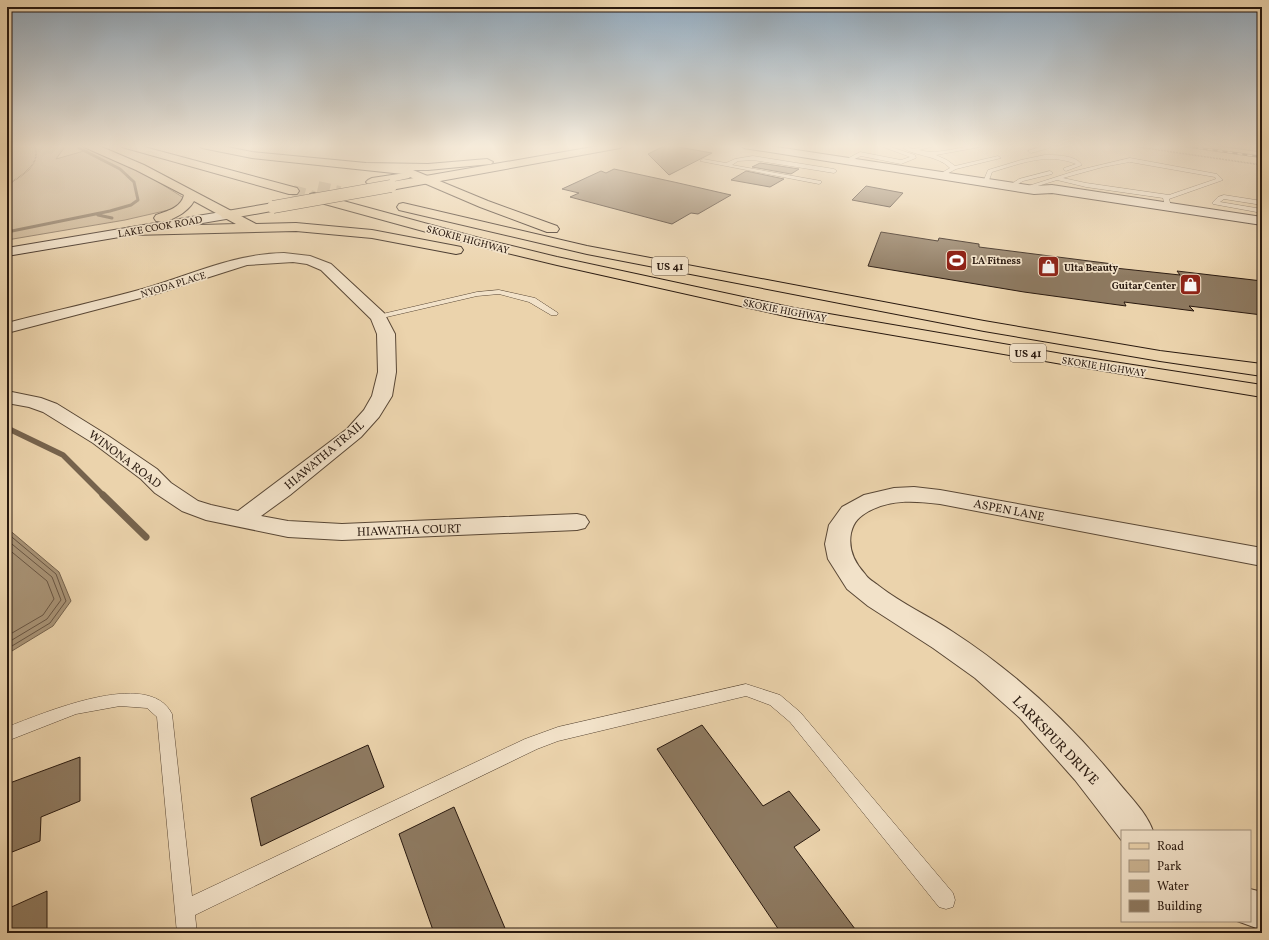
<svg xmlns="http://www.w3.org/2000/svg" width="1269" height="940" font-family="Vollkorn,serif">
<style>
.green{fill:#cab391;stroke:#7a6650}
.water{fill:#a99477;stroke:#76634d}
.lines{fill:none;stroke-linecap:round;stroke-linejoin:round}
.shore{stroke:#695643;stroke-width:1}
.stream-far2{stroke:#76634d;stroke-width:3}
.stream-far1{stroke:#76634d;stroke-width:5.5}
.stream{stroke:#76634d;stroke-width:7}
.building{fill:#8e7a61;stroke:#29190f}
.highway-tunnel{stroke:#c4ae8d;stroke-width:12;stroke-dasharray:12 6;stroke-linecap:butt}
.lane-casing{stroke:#5a4836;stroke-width:1}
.street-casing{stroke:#5a4836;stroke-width:2}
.secondary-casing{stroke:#29190f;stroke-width:2}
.primary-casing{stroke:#29190f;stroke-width:2}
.highway-casing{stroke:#29190f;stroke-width:2}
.path{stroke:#29190f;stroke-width:1.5;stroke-dasharray:0.5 1;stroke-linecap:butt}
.lane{fill:#f2e2c9;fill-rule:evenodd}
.street{fill:#f2e2c9;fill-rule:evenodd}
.secondary{fill:#f2e2c9;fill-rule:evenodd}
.primary{fill:#ebd3ac;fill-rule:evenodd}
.highway{fill:#ebd3ac;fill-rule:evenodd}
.rail-casing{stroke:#29190f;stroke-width:2.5}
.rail{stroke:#f2e2c9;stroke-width:1.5;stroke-dasharray:5;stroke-linecap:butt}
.primary-bridge-casing{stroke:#29190f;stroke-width:13;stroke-linecap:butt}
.primary-bridge{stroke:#ebd3ac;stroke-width:12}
.labels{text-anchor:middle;stroke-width:3.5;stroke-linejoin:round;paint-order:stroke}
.far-street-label{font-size:10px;fill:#29190f;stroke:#f2e2c9}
.far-poi-label{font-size:10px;font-weight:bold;fill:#29190f;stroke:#f2e2c9;text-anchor:start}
.shield{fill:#f2e2c9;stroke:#655547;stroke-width:1}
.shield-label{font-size:11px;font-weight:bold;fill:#29190f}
.street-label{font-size:12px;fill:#29190f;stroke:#f2e2c9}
.near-street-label{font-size:14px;fill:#29190f;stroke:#f2e2c9}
</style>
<rect width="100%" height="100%" fill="#ebd3ac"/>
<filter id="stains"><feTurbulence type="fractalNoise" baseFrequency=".005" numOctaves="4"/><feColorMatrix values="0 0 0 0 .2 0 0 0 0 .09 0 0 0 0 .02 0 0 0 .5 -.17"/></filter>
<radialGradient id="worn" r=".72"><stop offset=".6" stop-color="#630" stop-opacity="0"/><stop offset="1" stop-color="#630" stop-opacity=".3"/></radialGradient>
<path class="green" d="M7 145H63L64 148 56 159 91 149 139 170 184 198 185 202 173 209 125 220 7 240Z
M1210 145H1262V152Z"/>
<path class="water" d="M7 528 59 572 71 601 53 626 7 654Z"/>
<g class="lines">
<path class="shore" d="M7 533 56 574 66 601 50 623 7 649
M7 540 52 577 61 600 47 619 7 643
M7 548 47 581 54 599 43 615 7 636"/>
<path class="stream-far2" d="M98 215 112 218
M7 232 110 211 131 205 138 200 134 182 120 169 79 148"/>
<path class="stream-far1" d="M7 428 63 455 104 496"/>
<path class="stream" d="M103 495 146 537"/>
</g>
<path class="building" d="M664 146H673L712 153 669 175 648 154Z
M760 163 799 169 791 174 752 167Z
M614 169 674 182 731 195 698 214 691 213 672 224 570 197 579 193 562 189 601 171 606 173Z
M746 171 784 179 770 187 731 180Z
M866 186 903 193 890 207 852 200Z
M881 232 938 241 939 238 979 244V247L1113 264 1115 268 1180 275 1177 271 1262 281V315L1189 306 1194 311 1124 302 1126 306 1024 292 868 266Z
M702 725 763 806 789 791 820 830 794 847 858 933H781L657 749Z
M368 745 384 787 261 846 251 798Z
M80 757V801L41 817 40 841 7 854V784Z
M454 807 507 933H434L399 834Z
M47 891V933H7V909Z"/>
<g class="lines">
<path class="highway-tunnel" d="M318 187 340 192
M293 191 314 197"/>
<defs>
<path id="lane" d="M878 145H885L915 155 916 158 901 164 861 156 848 162 843 161 860 152 901 160 910 157Z
M929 145H938L919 150C940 156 961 145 982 145L980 147 936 155 947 160 955 166 998 156 1001 158 956 169 941 177 938 175 950 168C937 155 917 157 903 148L906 146 913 149Z
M1046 145H1052L1049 148 1031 153 1028 151Z
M1045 155C1056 155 1076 155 1082 165L1066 171 1064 170V168L1076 164C1047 152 1020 164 992 172L988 183 983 182 988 170 1021 160Z
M753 156 834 169 837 171 834 173 753 160 738 161 732 165 821 181V183L819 184 700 161 703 159 726 163 735 159Z
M1130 158 1217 174 1223 180 1169 199 1171 206 1168 208 1165 206 1163 198 1086 187 1057 180 1025 190 1022 188 1075 171ZM1130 162 1215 177 1216 179 1169 195 1086 183 1063 178 1103 167Z
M1050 171 1053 173 1052 174 1023 181 1013 187 1008 186 1019 179Z
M1224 195 1262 201V205L1224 199 1220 202 1262 209V213L1213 204 1212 203 1218 197Z
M499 290 535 298 558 313 557 315H551L529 302 499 294 477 296 378 319 374 317 378 315 477 292Z
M746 684 780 695 800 712 953 893 955 900 953 907 946 909 939 907 790 722 770 705 746 696 558 741 537 749 195 915 197 933H177L157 717 147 708 120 706 76 714 7 741V727C42 714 149 667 172 714L192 896 525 739 558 727Z"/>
<path id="street" d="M284 253 310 256 331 264 384 313 395 334 396 372 392 396 379 417 361 437 290 495 261 516 288 521 342 524 577 514 585 516 589 522 585 528 577 530 342 540 288 537 206 520 182 511 155 493 141 479 93 443 43 412 29 407 7 403V391L41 398 57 404 107 435 157 469 171 483 198 501 211 505 238 511 347 429 364 410 372 396 378 372 377 334 371 319 321 270 307 264 293 262 247 265 156 294 7 333V323C53 311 100 301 146 288 194 274 233 254 284 253Z
M914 487 940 490 1262 548V566L940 504C915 501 892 499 869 511 859 517 854 521 851 533 848 549 854 562 865 574 868 579 874 582 879 586 902 604 929 616 953 632 1016 673 1071 724 1118 782 1131 798 1146 812 1153 831H1122V841L1075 780 1020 718 975 678 933 648 868 606 847 589 828 559 825 544 829 525 842 507 864 495 894 488Z
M1250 889 1262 892V930L1237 921H1250Z"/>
<path id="secondary" d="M739 145H763L1034 186 1052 185 1262 217V225L1052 193 1034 194 744 148Z
M227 211 232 212 233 215 232 218 7 256V248Z"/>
<path id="primary" d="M604 145H625L620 148 391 190 387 189 385 186 387 183 391 182Z
M405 173 409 174 411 176 409 178 372 186 368 184 366 182 368 180 372 178Z
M273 203 277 204 279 207 277 210 227 219 222 218 221 215 222 212 227 211Z"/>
<path id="highway" d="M83 145H97L144 165 256 224 296 223 372 230 456 246 461 247 463 250 461 253 456 254 372 238 296 231 132 235 127 234 125 231 127 228 132 227 236 224 194 201C188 212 169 224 156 221L154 218 156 215C167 211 181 208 184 195L136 170 84 147Z
M121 145H137L297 188 299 191 297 194H289L122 147Z
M197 145H217L252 152 366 163 428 164 487 159 493 162 491 164 428 170H413L488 201 557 226 559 229 557 232H547L480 207 403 174 252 158 202 148Z
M314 193 483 239 557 257 794 308 1062 354 1262 385V397L1062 364 794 318 557 265 474 245 310 200 308 197 310 194Z
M403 203 587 246 984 321 1160 351 1262 364V376L1160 361 984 331 587 254 399 210 397 207 399 204Z"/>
</defs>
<use href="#lane" class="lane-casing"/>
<use href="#street" class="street-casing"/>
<use href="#secondary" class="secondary-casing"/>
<use href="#primary" class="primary-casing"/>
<use href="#highway" class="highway-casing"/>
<path class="path" d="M1124 145 1262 165
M7 185C21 176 43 164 34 145"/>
<use href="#lane" class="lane"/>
<use href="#street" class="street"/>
<use href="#secondary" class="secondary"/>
<use href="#primary" class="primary"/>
<use href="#highway" class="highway"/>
<defs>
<path id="rail" d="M1178 145 1262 157"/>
</defs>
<use href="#rail" class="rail-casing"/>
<use href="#rail" class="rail"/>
<defs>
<path id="primary-bridge" d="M273 207 391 186"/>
</defs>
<use href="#primary-bridge" class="primary-bridge-casing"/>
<use href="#primary-bridge" class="primary-bridge"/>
</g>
<linearGradient id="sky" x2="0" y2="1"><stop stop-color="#8fa7bb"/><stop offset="0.53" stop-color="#f6ebda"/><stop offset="1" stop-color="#f6ebda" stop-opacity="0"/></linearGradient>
<rect width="1269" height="276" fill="url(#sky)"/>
<defs>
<symbol id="stadium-square" viewBox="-11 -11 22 22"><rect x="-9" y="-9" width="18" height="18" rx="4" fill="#8f2418" stroke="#f2e2c9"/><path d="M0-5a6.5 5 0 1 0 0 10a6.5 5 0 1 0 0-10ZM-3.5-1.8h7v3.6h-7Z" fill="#fff"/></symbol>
<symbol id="shop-square" viewBox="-11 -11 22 22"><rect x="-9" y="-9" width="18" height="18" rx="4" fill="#8f2418" stroke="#f2e2c9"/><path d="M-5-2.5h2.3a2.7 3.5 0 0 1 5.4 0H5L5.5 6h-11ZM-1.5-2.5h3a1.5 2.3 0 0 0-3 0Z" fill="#fff"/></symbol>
</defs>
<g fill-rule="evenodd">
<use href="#stadium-square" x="944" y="248" width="25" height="25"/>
<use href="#shop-square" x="1036" y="254" width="25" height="25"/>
<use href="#shop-square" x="1178" y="272" width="25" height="25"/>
</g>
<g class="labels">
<g class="far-street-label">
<text transform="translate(160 226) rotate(-10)" y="4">LAKE COOK ROAD</text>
<text transform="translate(468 239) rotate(15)" y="4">SKOKIE HIGHWAY</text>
<text transform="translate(173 284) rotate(-17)" y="4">NYODA PLACE</text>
<text transform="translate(785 310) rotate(11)" y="4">SKOKIE HIGHWAY</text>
<text transform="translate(1104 366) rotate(9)" y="4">SKOKIE HIGHWAY</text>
</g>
<g class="far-poi-label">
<text x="972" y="264">LA Fitness</text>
<text x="1064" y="271">Ulta Beauty</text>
<text x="1176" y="289" text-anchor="end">Guitar Center</text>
</g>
<g class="shield">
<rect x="652" y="257" width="36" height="18" rx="3"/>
<rect x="1010" y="344" width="36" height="18" rx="3"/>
</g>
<g class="shield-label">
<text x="670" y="270">US 41</text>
<text x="1028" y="357">US 41</text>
</g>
<g class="street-label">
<text transform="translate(324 455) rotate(-40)" y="4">HIAWATHA TRAIL</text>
<text transform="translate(125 459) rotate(37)" y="4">WINONA ROAD</text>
<text transform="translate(1009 510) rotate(11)" y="4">ASPEN LANE</text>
<text transform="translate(409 530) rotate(-2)" y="4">HIAWATHA COURT</text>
</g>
<g class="near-street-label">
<text transform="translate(1056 740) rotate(46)" y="5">LARKSPUR DRIVE</text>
</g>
</g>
<rect width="1269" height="940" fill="none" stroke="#ebd3ac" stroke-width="24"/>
<rect x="8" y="8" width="1253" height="924" fill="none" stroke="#29190f" stroke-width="2"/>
<rect x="12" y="12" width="1245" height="916" fill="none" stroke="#29190f"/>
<rect x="1121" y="830" width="130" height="92" fill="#f2e2c9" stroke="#a2927f"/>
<rect x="1129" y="843" width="20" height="6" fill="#ebd3ac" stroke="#a2927f"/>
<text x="1157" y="850" font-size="12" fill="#29190f">Road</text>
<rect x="1129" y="860" width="20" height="12" fill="#cab391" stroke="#a2927f"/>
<text x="1157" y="870" font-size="12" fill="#29190f">Park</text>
<rect x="1129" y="880" width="20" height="12" fill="#a99477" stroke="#a2927f"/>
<text x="1157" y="890" font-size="12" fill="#29190f">Water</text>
<rect x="1129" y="900" width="20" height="12" fill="#8e7a61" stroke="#a2927f"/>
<text x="1157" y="910" font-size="12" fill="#29190f">Building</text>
<rect width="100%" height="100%" filter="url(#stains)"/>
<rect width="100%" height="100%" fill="url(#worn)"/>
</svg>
